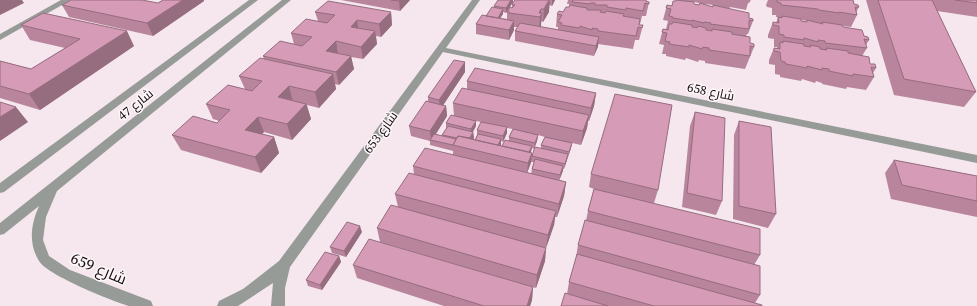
<svg xmlns="http://www.w3.org/2000/svg" width="977" height="306" font-family="'Source Serif 4',Cairo,serif">
<style>
.lines{fill:none;stroke-linecap:round;stroke-linejoin:round}
.minor{fill:#969b97;fill-rule:evenodd}
.wall{fill:#b8859d;fill-rule:evenodd}
.shaded-wall{fill:#966c7f}
.building{fill:#d69bb6;stroke:#966c7f}
.labels{text-anchor:middle;stroke-width:3;stroke-linejoin:round;paint-order:stroke}
.street-label{font-size:13px;fill:#140f11;stroke:#fef6f9}
.near-street-label{font-size:16px;fill:#140f11;stroke:#fef6f9}
</style>
<rect width="100%" height="100%" fill="#f5e7ed"/>
<g class="lines">
<path class="minor" d="M61 0H71L0 40V34Z
M249 0H258L4 192 0 193V183Z
M282 0H291L57 191 46 217 43 240 49 256 70 270 151 301 153 306C146 306 136 306 129 306 112 301 47 275 39 261 28 243 31 224 39 206L4 234 0 235V223Z
M472 0H480L446 48 977 155V163L443 52 290 267 285 288V306H271L273 283 238 306H217L219 301 243 289 279 261Z"/>
</g>
<path class="wall" d="M163 0H204V1L153 36 69 17 62 5 158 3Z
M341 0H410L400 11Z
M511 0H513V2L506 13 503 12V14L500 18 507 19V12L512 8V4L515 0H555L552 6 549 5V12L543 22 541 21 540 27 558 30V27H556L557 14 563 12 569 7V4H567L568 0H646V1L649 2 646 16H642L640 24H639V25H643L639 40H635L633 49 598 44 594 56 515 41V31L518 27H514V30L509 40 476 34V24L486 16 494 7V6Z
M676 0H751L749 3H748L746 10 730 7 729 9 749 18 753 21 748 34H747L746 36 750 43 754 47 745 69 705 63V61L699 60 698 62 686 58 685 60 666 56V54H662L664 45 659 44 663 29H668H666L668 21 663 20 667 5 672 6ZM694 2 699 3V5L694 4ZM705 4 713 5V7L705 5Z
M768 0H853L854 4 859 7 856 12 857 15 851 27 842 26 843 27 864 36 869 40 866 45 867 48 862 56 870 64 876 68 873 73 874 77 866 90 847 87 846 89 822 84V83L816 81 815 83 802 79 801 81 780 77V75L775 74V65L769 64V60L774 48H777V47H774V39L768 38V35L773 22 776 23 778 17H776V15H772V8L767 7 766 5ZM801 20 807 21V22L801 21Z
M866 0H977V17L937 11 976 92 964 107 894 95Z
M315 12H391L392 25 381 37 376 36 377 44 363 59 351 57 354 69 339 85 335 84 336 89 319 108 307 105 311 119 292 140 264 132 262 134 274 137 279 153 261 173 181 150 172 135 217 123 219 121 213 119 206 104 245 89 239 76 264 59 263 56 294 44 291 33 318 21Z
M21 25 134 46 40 110 0 98V61L31 69 65 48 30 40Z
M465 62V72L443 105 446 106 447 116 436 134 442 136V135L446 129V123L454 116 453 103 467 89V81L596 93 594 106 589 121H588L587 128 581 145 572 143 571 148 564 169H563L559 180 566 182 564 196 557 217H555L554 225 546 248 545 261 536 288 380 242 377 228 398 207 395 194 414 174 413 166 453 154V151L430 145V141L411 136 409 126 428 102V97ZM476 121 481 122 477 130V136L475 140 473 139 474 138 473 132 476 126ZM507 128 513 129 509 137V141L502 146H501V141L503 142 507 133ZM538 135 545 137 541 145V148L532 155 531 153 532 148 534 149 537 141ZM531 162H534L532 169 531 174 527 173Z
M695 112 722 201 716 215 682 207 690 126Z
M739 121 776 214 768 228 733 219 734 135Z
M894 160 977 176V217L891 199 885 173Z
M591 174 658 190 654 203 760 255 754 265 760 295 755 303 762 306H561L567 294 569 282 576 258 578 245 586 221 588 211 594 189 589 187Z
M362 232 346 257 332 253 330 247Z
M339 256 341 262 322 290 308 286 306 280Z
M353 265 533 287 532 300 530 306H444L357 278Z"/>
<path class="shaded-wall" d="M0 0H22L24 3 0 15Z
M183 0H204V1L153 36 147 23Z
M401 0H410L400 11 399 1Z
M511 0H513V2L506 13V8Z
M550 0 549 12 543 22 544 9Z
M552 0H555L552 6Z
M503 9V14L497 23 498 18Z
M541 9V16L542 13 541 26 539 30 540 17 539 13Z
M391 12 392 25 381 37 379 24Z
M357 20 359 33 351 27Z
M514 21V30L509 40V30Z
M127 31 134 46 40 110 29 94Z
M375 31 377 44 363 59 361 47Z
M599 37 598 47 594 56 596 46Z
M336 41 338 54 326 51Z
M351 56 354 69 339 85 336 72Z
M465 62V72L440 110 439 100Z
M333 74 336 89 319 108 315 92Z
M289 86 293 102 278 97Z
M596 93 594 106 589 121 591 108Z
M306 104 311 119 292 140 287 124Z
M446 106 447 116 432 140H431L430 131Z
M16 107 28 122 0 141V117Z
M589 115 587 128 581 145 583 131Z
M258 117 264 132 251 145 245 130Z
M476 121V126L471 135V129Z
M507 127V133L503 142V136Z
M473 132 474 138 469 146V141Z
M538 135 537 141 534 149 535 143Z
M274 137 279 153 261 173 255 157Z
M501 139V145L497 154V148Z
M572 143 571 148 568 157 569 152Z
M532 146 531 151 527 161 528 155Z
M532 153 531 163 527 173 528 163Z
M568 154 567 160 564 169 565 164Z
M563 166V171L559 181 560 175Z
M566 182 564 196 557 217 559 204Z
M556 211 554 225 546 248 548 235Z
M360 226 362 232 346 257 344 251Z
M546 248 545 261 536 288 537 275Z
M339 256 341 262 322 290 320 285Z
M533 287 532 300 530 306H527Z"/>
<path class="building" d="M71 0H142L158 3 163 0H183L147 23 62 5Z
M391 0H401L399 1Z
M498 0H511L506 8 494 6Z
M515 0H549L544 9H541L539 13H542L540 17 509 13 510 12H507L510 7 512 8 515 5 512 4Z
M573 0H646V1L649 2V4L645 3 643 11 626 8V10L607 7V5H595V3H590V4L572 2Z
M676 0 694 2V4L699 5 700 3 713 7V5L749 13V18L753 19V21L749 20V29L710 24 711 23 704 22V23L692 20V21L673 18V17L669 16 671 9 666 8 667 5 672 6 673 1H676Z
M777 0H853L854 4 858 5 859 7H855L857 15 839 12V13L819 10 818 9 781 5V3L777 2Z
M878 0H932L976 92 904 79Z
M955 0H977V3Z
M328 1 391 12 379 24 357 20 351 27 375 31 361 47 336 41 326 51 351 56 336 72 263 56 280 41 302 46 312 37 291 33 306 19 327 23 335 15 315 12Z
M570 5 587 8V10H601L600 12 605 13 606 11 624 14 623 16 640 19 639 25H643L642 28 638 27 636 36 598 31V29L592 28V30L580 26 579 28 561 25 562 23 558 22 562 15 557 14 559 11 563 12 566 7H569Z
M492 7 503 9 498 18 486 16Z
M43 13 127 31 29 94 0 86V61L31 69 80 39 21 25Z
M482 15 514 21 509 30 476 24Z
M782 16 801 19V21L807 22V20L823 24 822 22 842 25 843 27 862 30 864 36 868 37 869 40 864 39 867 48 825 43V41L818 40V42L804 38V40L784 37V35L779 34V26L773 25V22L779 23 778 17 782 18Z
M673 22 692 25V27L697 28 698 26 706 28V30L712 31V29L732 32V34L750 37V43L754 44V47L750 46V56L709 50V48L703 47 702 49 689 45V47L669 44 670 42 665 41 667 33 662 32 663 29 668 30 669 24H672Z
M520 23 599 37 596 46 515 31Z
M783 41 804 44V46L811 47 810 45 820 47V49L827 50 826 48 848 51V53L869 57 870 64H875L876 68 871 67 874 77 853 74V76L829 71V69L822 68V70L807 66V68L786 64 785 62 781 61 780 52 774 51V48L780 49V42L783 43Z
M260 58 333 74 315 92 289 86 278 97 306 104 287 124 258 117 245 130 274 137 255 157 172 135 193 116 217 123 230 110 206 104 228 85 252 91 262 81 239 76Z
M454 60 465 62 439 100 428 97Z
M475 68 596 93 591 108 467 81Z
M462 88 589 115 583 131 453 103Z
M615 94 672 105 658 190 591 174Z
M426 101 446 106 430 131 409 126Z
M0 102 16 107 0 117Z
M695 112 725 118 722 201 687 193Z
M451 115 476 121 471 129 446 123Z
M739 121 771 127 776 214 739 206Z
M481 122 507 127 503 136 477 130Z
M448 126 473 132 470 138 458 136 457 138 442 135Z
M513 129 538 135 535 143 509 137Z
M434 134 456 139 453 145 430 140Z
M478 134 501 139 498 145 475 140Z
M458 136 532 153 528 163 453 145Z
M545 137 572 143 569 152 541 145Z
M505 140 532 146 529 152 502 146Z
M535 147 568 154 565 164 532 156Z
M425 148 566 182 559 204 413 166Z
M535 159 563 166 560 175 532 169Z
M894 160 977 176V201L902 185Z
M409 173 556 211 548 235 395 194Z
M594 189 760 229V255L588 211Z
M391 205 546 248 537 275 377 228Z
M585 220 760 266V295L578 245Z
M347 222 360 226 344 251 330 247Z
M369 239 533 287 527 306H484L353 265Z
M325 252 339 256 320 285 306 280Z
M577 254 762 305V306H654L569 282Z
M565 293 608 306H561Z"/>
<g class="labels">
<g class="street-label">
<text transform="translate(711 91) rotate(12)" y="5">شارع 658</text>
<text transform="translate(135 104) rotate(-39)" y="5">شارع 47</text>
<text transform="translate(380 132) rotate(-54)" y="5">شارع 653</text>
</g>
<g class="near-street-label">
<text transform="translate(99 268) rotate(23)" y="6">شارع 659</text>
</g>
</g>
</svg>
